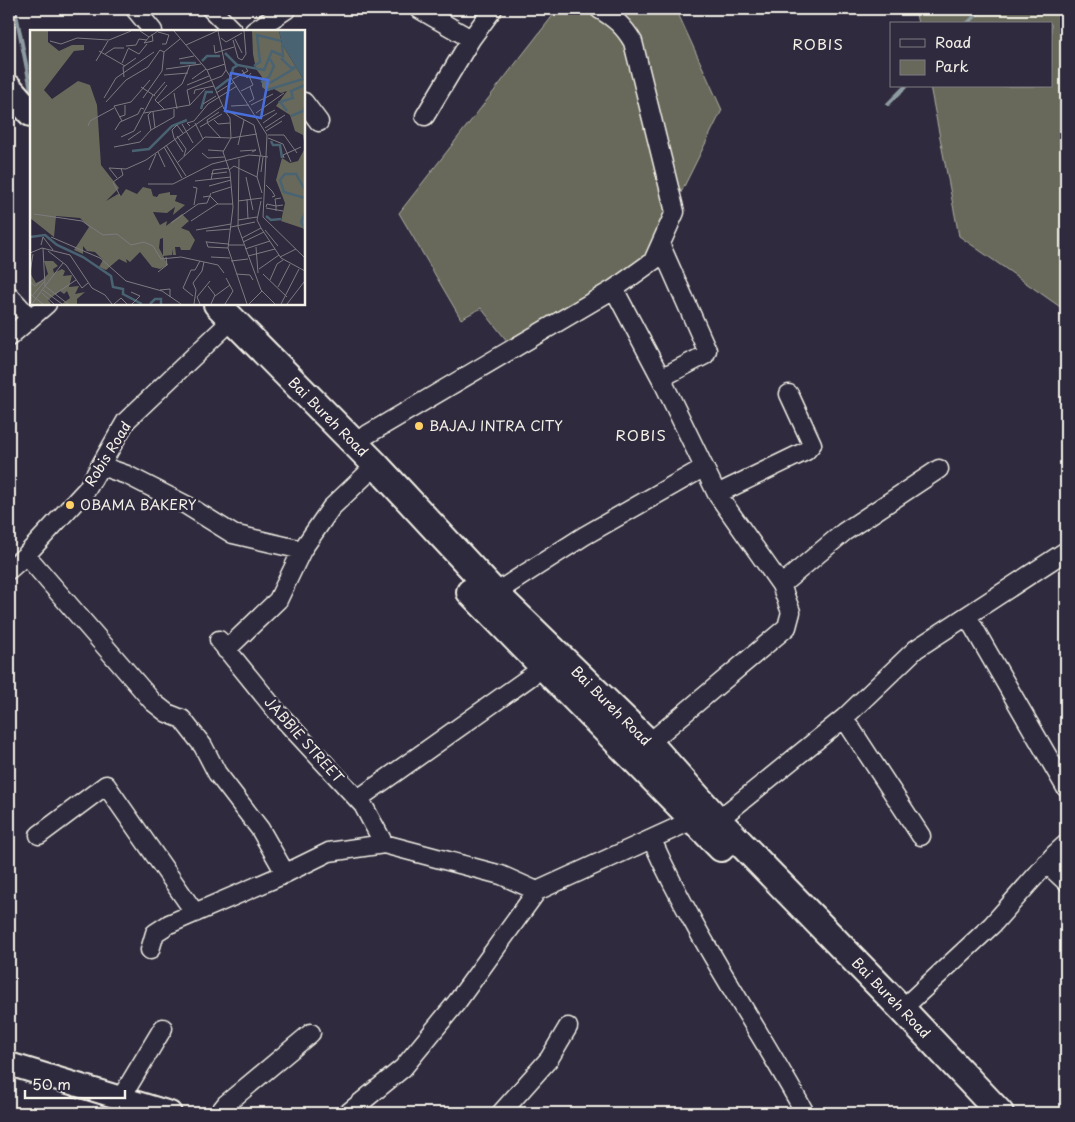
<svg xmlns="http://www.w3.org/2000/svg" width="1075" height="1122" font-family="'Playpen Sans',sans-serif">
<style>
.green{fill:#68695a;stroke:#aeada1}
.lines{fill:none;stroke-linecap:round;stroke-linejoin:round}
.stream{stroke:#8e9ca2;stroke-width:4}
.minor-casing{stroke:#f4f1e8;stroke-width:21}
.major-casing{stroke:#f4f1e8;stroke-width:26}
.highway-casing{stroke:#f4f1e8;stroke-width:30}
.minor{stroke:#2f2a3d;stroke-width:18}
.major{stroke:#2f2a3d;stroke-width:22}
.highway{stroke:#2f2a3d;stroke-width:26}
.poi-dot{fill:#ffd166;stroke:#2f2a3d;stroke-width:2}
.labels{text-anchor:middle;stroke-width:5;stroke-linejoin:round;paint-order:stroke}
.street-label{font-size:14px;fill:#f4f1e8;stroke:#2f2a3d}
.poi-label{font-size:14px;fill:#f4f1e8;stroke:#2f2a3d;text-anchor:start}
.neighbourhood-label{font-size:15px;letter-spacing:1px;fill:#f4f1e8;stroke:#2f2a3d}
.inset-river{fill:none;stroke:#4a6373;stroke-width:2.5}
.inset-road{fill:none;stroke:#7e7a81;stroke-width:1}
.view{fill:#486fdb;fill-opacity:0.15;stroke:#486fdb;stroke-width:2.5}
.inset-edge{fill:none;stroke:#f4f1e8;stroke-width:2.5}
</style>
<rect width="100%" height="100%" fill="#2f2a3d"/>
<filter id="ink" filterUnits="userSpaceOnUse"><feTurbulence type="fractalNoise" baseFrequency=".02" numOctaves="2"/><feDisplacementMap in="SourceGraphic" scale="10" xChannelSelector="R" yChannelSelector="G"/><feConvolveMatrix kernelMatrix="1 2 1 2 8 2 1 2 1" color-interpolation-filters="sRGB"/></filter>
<g filter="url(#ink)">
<path class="green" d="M558 9H614L627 14 634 9H676L722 110 648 259 511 346 481 308 461 319 399 213Z
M915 9H1066V311L959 236 930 86H1051V24H918Z"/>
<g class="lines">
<path class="stream" d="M15 9 31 89
M967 24 982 9
M888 104 906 86"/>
<defs>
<path id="minor" d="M135 9 153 31
M211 9 233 31
M419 9 471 39 493 9
M254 31 287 9
M304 102 319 122
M425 116 471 39
M661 246 707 350 705 355 661 378
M614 289 661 378 717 494 781 585 791 612 787 627 649 743
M9 295 30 318
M9 337 47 304
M353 443 614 289 653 261 675 212 633 42C624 26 614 18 599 9
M101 466 127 475 188 506 233 534 302 550
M717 494 806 451 812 444 789 394
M26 555 153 702 167 713 182 719 203 746 217 773 260 829 285 873
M9 570 26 555 87 489 126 421 233 319
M781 585 844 532 939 469
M495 593 584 536 703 468
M967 616 1066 788
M219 640 278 713 363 805 384 844
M226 650 278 600 302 550 331 508 376 465
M844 718 921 836
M358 799 551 662
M718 820 844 718 916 649 1066 551
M39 835 106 785 195 913
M652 840C694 935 755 1022 805 1113
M1046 863 1066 882
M150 950 155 933 169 924 278 877 329 852 384 844 501 875 537 891 693 820
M902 1009 992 925 1055 854 1066 844
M121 1098 163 1028
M219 1113 226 1104 311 1033
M348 1113 403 1068 457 1002 537 891
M501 1113 549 1059 568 1027"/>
<path id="major" d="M9 1064 170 1113"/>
<path id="highway" d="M9 88 31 113
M217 304 376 465 495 593 649 743 718 820 902 1009 1000 1113
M470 592 721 848"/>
</defs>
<use href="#minor" class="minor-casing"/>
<use href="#major" class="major-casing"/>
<use href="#highway" class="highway-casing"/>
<use href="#minor" class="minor"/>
<use href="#major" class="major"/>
<use href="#highway" class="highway"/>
</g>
</g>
<g class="poi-dot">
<circle cx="419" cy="426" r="5"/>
<circle cx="70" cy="505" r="5"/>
</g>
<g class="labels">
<g class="street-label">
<text transform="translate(328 417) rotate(45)" y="5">Bai Bureh Road</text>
<text transform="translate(108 454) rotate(-58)" y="5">Robis Road</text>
<text transform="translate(611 706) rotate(45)" y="5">Bai Bureh Road</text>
<text transform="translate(304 740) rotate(48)" y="5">JABBIE STREET</text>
<text transform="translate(891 998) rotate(46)" y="5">Bai Bureh Road</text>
</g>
<g class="poi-label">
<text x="429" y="431">BAJAJ INTRA CITY</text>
<text x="80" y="510">OBAMA BAKERY</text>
</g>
<g class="neighbourhood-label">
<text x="818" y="50">ROBIS</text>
<text x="641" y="441">ROBIS</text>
</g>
</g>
<g transform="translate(30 30)">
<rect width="275" height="275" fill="#2f2a3d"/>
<path d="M0 1H18V12L29 21 42 15H54V20L44 21 14 60 22 69 48 51 60 55 67 75 71 135 89 158 76 171 88 164 91 166 96 159 107 164 113 157 121 159 123 166 127 167 129 164 140 162V165H147L145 171 155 175 143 185 145 177 137 183 123 182 130 195 137 191 136 196 152 184 159 191 151 198 159 201 165 210 160 220H151L150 217H145L146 225H143L142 219V225L133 226V208L130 209 129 218 138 235 130 239 122 237 110 222 100 232 96 229 97 233 89 229 76 240 69 237 73 230 65 222 57 221 53 216V224L44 220 59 197 50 188 26 186 24 207 0 188ZM222 1H249L252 14 275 52V118L273 105 265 101 260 85 246 76 257 61 251 63 244 59 237 61 232 57V47L226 39 223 24ZM275 118V199L251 191 255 173 246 150 252 128 260 133 268 131ZM14 231H23L28 236 23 239 24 243 32 239 35 241 33 246 42 245 39 257 49 256 45 264 55 262 47 269V274H32L40 268 37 261 34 264 30 261 18 270 21 274H0V243L6 253 12 250 18 244Z" fill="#68695a"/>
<path d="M249 1H275V52L252 14Z" fill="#4a6373"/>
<path class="inset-river" d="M195 23 207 35M251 28 261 38 266 37M172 31 177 26H190M150 33H166M224 36 230 32 227 5 251 11M202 43 203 38 208 35 234 40 242 21 253 26 252 14M231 52 239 47 244 36 240 29M240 53 265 38M186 59 199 49M237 60 273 49M171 79 176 62H183M257 81 250 72 263 68 261 61 275 55M261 86 273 81 275 77M241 111 243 115H250L252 128M102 121 119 119 142 96 157 90M275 160 266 144H255L250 150 254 162 275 168M275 183 271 192 275 199M236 186 241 190 251 189M0 207 15 205 27 215 53 227 81 246 83 257 93 259V264L112 274M120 274 125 269H131V274"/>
<path class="inset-road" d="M110 1 119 7 128 1M144 1 177 40 194 79 224 95 231 126 238 127M188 1 196 40 237 105 233 187 275 228M128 2 139 5 136 14H132M119 7 114 13 123 11 122 4M191 8 196 12 212 3M205 9 212 23M203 10 208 28 212 30 216 24 214 1M20 11 31 14 47 8 79 10 101 1M156 15 187 1M184 15 185 23 204 17M96 16 106 15 109 9 117 10M98 18 109 24 117 14M69 21 95 36M134 22 150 9M75 24 84 18H94M149 29 164 26M66 31 78 11M92 33 98 19M136 39 171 34M177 40 195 34M212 40 217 48 221 43M134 45 158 43M94 47 93 37 106 28M162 49 176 39M203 49 218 41 216 38M157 55 179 46M111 57 125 66M211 61 223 55 219 46M144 63 147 79M186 63 204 52M164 64 165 60 184 56M124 65 135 52M74 68 86 48 124 22M113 68 132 41 134 22M76 72 96 50 118 37 130 20 134 22M219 72 224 69 220 57M128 73 152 54 160 35M173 74 186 66M160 75 157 60 192 46 196 40M221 75 243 64M201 76 219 75M135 80 125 70 137 55M195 81 200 88 201 108 193 122 200 142 203 177 198 218 217 274M123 82 125 98M114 83 160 75 175 59M226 83 254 63M89 87 95 85V75M229 88 245 80M184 90 188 94 200 93M92 91 84 76 101 72 120 50M165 93 173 109M233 93 247 83M152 94 163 113M178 94 191 108M178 94 177 90 189 82M58 96 60 91 84 78M160 96 157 93 164 91 178 74 207 56M170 97 192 84M235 98 255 85M85 100 90 92 108 84 111 78 114 79M121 100 118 85 121 82M236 101 252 91M238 105H254L267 123M147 106 156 119 154 126M91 107 104 101 123 65M144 108 142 100 147 95 153 103M144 108 153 122M238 108 253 114 261 132M98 110 111 101M136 115 156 146M208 115 214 90M84 117 110 112 121 100 144 87V79M134 117 152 148M178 120 194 121M210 121 226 120 222 122M128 122 135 137M172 123 178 128 194 127M230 126 227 147 232 163M254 128 253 125 271 117M209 129 208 197 231 260 245 274M147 133 175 107 201 108 227 104M119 140 126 124M199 140 204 136 227 147M231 142 233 127M181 144 197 142M216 147 223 180M87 148 79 138 96 139 116 130 192 76M181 150 183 140 199 138M165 151 201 147M118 154H143L182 134 219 125 231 126M236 155 242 161 245 166 242 167M179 156 201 150M163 157 167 158 164 175M182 163 201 157M90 166 83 152 93 145 91 138M173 167 180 166 188 174M251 168 245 169 246 176 253 175M217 169 218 189M208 171 232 168M231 171 227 190 231 198 251 228 275 241M236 177 237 174 246 176V181M236 178 253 181M4 184 52 191 73 205 87 204 101 215 114 212 123 216 131 229 151 227 188 235 194 243M208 190 227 187M161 191 187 174H203M141 193 168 174 177 173 181 163M201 197 225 192M166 200 201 194M235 200 248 216M176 201 201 199M21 207 70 228 96 251 132 261 151 274M212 208 231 198M176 211 178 217 198 218M177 212 198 214M213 212 234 202M11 215 13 207 23 220M198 215H214M226 217 228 243M215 219 240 211M18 221 36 235 52 258 58 253M0 223 12 218 40 225 62 258 75 265 82 274M218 226 245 219M181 227 200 228M250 227 266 219M201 231 218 229M33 233 15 256 38 274M229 239 249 225M128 242 137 235 136 227M0 243 3 224M206 244 220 245 223 250M233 244 257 267M240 250 247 234 253 230M0 252 5 256 13 250M178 256 185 265 181 274M248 257 260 234M13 260 32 274M130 260 140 259V267M101 262 110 266 102 274M12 263 24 274M0 264 13 274M25 264 46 250M2 266 14 252M163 266 153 258 161 240H165L170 231M185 266 200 255M2 274 15 256 13 218M84 274 91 268 97 274M164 274 166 260 163 253 172 241 174 232M170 274 167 267 180 251M195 274 203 261 196 248M219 274 232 261M251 274 269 239M257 274 274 252"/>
<path class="view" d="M201 43 238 50 231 88 195 81Z"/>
<rect width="275" height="275" class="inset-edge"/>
</g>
<rect width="1075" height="1122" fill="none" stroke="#2f2a3d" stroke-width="30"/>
<rect x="15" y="15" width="1045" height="1092" fill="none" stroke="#f4f1e8" stroke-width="2" filter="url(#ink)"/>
<rect x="890" y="22" width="162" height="65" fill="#2f2a3d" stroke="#7e7a81"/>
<rect x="900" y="39" width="25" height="8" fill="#2f2a3d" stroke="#7e7a81"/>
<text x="935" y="48" font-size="15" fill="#f4f1e8">Road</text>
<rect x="900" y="60" width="25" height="15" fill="#68695a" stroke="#7e7a81"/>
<text x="935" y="72" font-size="15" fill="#f4f1e8">Park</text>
<path d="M25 1090v8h100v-8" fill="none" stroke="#f4f1e8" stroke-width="2.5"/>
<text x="32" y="1090" font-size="15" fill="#f4f1e8" stroke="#2f2a3d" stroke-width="4" paint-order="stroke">50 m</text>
</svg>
